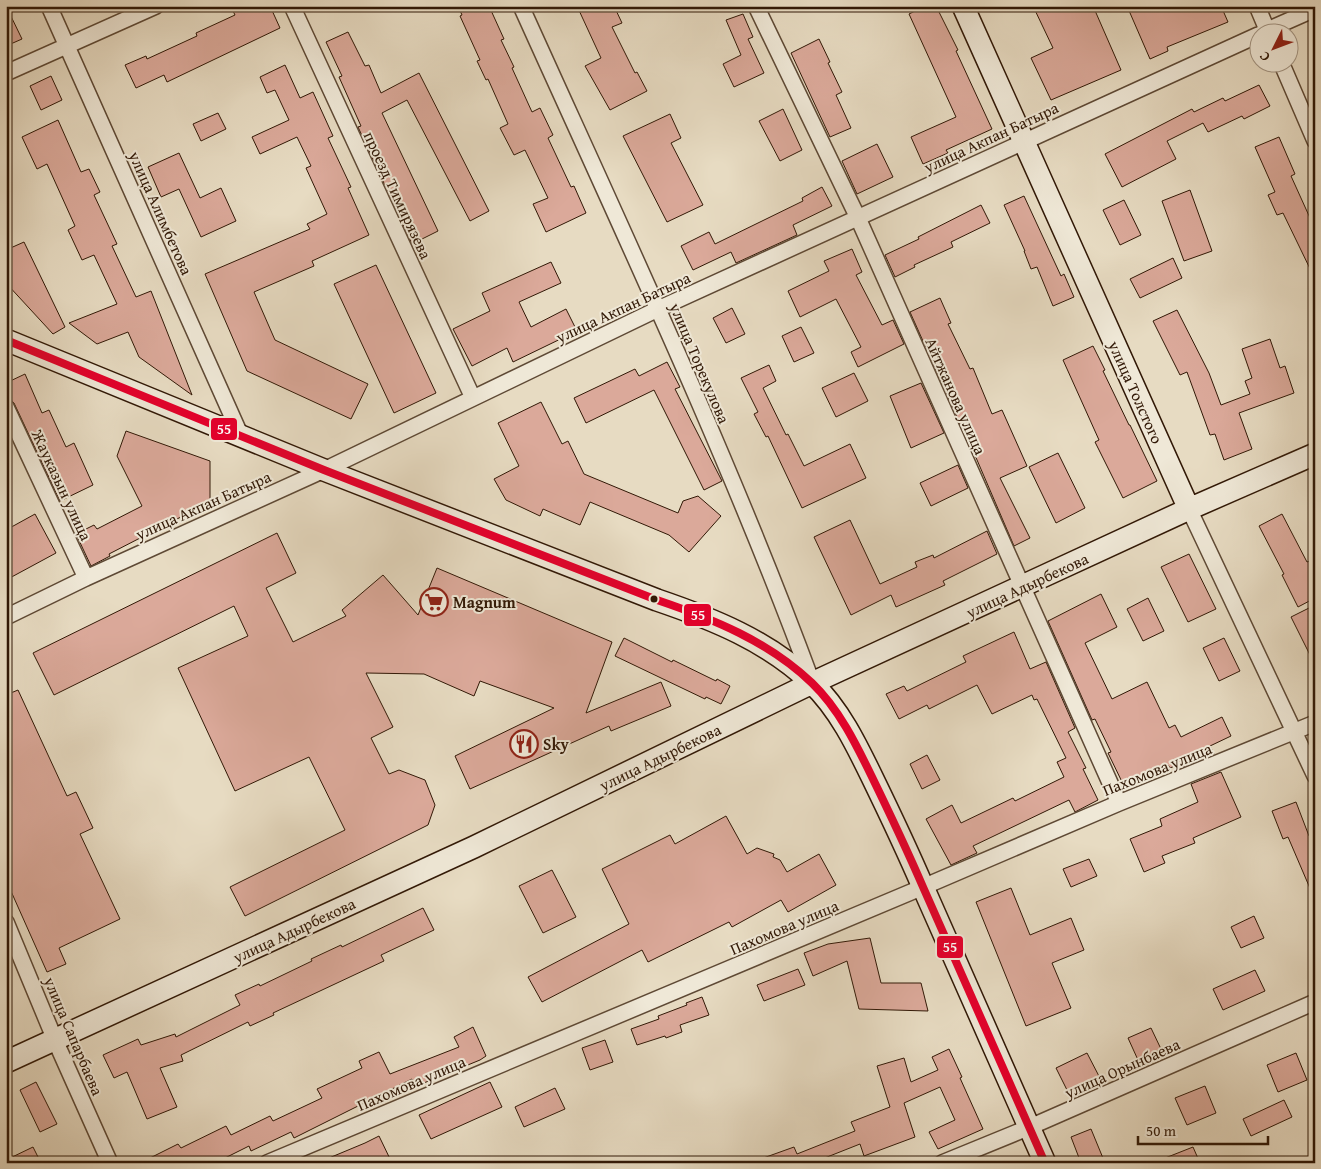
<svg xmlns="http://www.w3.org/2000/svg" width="1321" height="1169" font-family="'Gentium Book Plus',serif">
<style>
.building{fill:#dba99a;stroke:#311806}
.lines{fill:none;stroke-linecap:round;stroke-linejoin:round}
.street-casing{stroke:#5e4935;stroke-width:18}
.secondary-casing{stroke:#311806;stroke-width:24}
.street{stroke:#efe8d7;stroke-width:15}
.secondary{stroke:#efe8d7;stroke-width:21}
.bus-1-casing{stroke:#efe8d7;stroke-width:11}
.bus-1{stroke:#e4002b;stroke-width:8}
.bus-dot{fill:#311806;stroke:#efe8d7;stroke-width:2}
.labels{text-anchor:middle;stroke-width:4;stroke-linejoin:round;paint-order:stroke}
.street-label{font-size:16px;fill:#311806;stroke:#efe8d7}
.poi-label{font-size:16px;font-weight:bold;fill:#311806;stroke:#efe8d7;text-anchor:start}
.line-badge{stroke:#efe8d7;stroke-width:2}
.badge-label{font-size:14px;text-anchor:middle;font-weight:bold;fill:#fff}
</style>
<rect width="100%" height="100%" fill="#e7dbc2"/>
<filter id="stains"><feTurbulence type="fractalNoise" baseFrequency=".004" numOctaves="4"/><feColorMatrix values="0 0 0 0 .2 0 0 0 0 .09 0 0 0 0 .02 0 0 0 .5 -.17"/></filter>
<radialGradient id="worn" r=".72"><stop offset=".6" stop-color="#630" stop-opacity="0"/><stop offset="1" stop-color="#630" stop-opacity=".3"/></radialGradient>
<path class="building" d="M6 6 22 39 6 46Z
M244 6H270L280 28 167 82 164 75 136 88 125 65 146 56 147 59 197 36 196 33 235 15 233 11Z
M458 6H489L504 39 501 40 514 67 512 68 532 112 540 108 553 135 548 138 571 187 574 186 586 213 546 232 533 204 548 198 525 150 514 155 500 128 508 124 488 79 486 80 477 61 480 60 460 16 462 15Z
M577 6H614L622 23 612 27 635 73 637 72 647 91 610 110 585 66 601 58Z
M915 6H936L958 50 956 51 992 129 946 150 948 153 923 164 911 137 956 117 909 14 917 10Z
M1033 6H1093L1121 70 1051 100 1031 58 1053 48Z
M1127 6H1221L1228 22 1167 47 1168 51 1150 59Z
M743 14 753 37 748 39 764 73 734 87 723 64 741 55 726 20Z
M348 32 365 66 369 65 381 93 419 73 489 211 470 221 407 100 382 113 438 231 412 244 358 127 361 126 339 77 342 76 326 42Z
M819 39 830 62 828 63 842 92 836 95 851 128 830 137 791 53Z
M285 65 300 98 313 92 333 136 328 138 351 187 348 188 369 235 312 261 314 266 254 292 275 340 368 384 351 419 247 371 205 274 310 229 307 224 327 214 306 168 311 166 297 137 260 154 252 137 289 120 275 90 267 93 260 77Z
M51 76 62 100 41 110 30 86Z
M1259 85 1270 106 1244 119 1242 116 1208 132 1203 123 1167 141 1176 159 1122 187 1105 154 1192 109 1194 112 1223 98 1225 101Z
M783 109 802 150 780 161 759 121Z
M218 113 226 129 201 141 193 124Z
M670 114 681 138 671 143 703 205 667 222 623 136Z
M58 120 81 172 89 169 100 192 94 195 117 244 112 246 136 297 151 291 192 395 139 357 128 332 97 344 69 323 117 304 94 255 82 260 68 230 75 226 47 164 37 169 22 137Z
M1279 137 1295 174 1291 176 1315 229V279L1283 213 1277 215 1268 195 1275 192 1255 147Z
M877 144 893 177 857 194 842 161Z
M179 153 200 198 221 188 236 221 201 237 179 189 161 197 148 167Z
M822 187 832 206 793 225 797 235 736 263 731 252 693 270 681 246 709 232 715 244 803 201 802 198Z
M1190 190 1212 251 1184 261 1162 201Z
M1024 196 1061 276 1064 274 1074 297 1053 306 1037 267 1031 269 1024 251H1025L1004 205Z
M1124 200 1141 235 1120 245 1103 210Z
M981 205 990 223 951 242 953 247 914 265 915 267 895 277 885 255 919 239 918 237Z
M24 242 65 327 53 334 6 283V250Z
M852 249 862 272 856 275 882 325 893 320 904 344 858 367 851 352 861 347 836 299 800 317 788 291 829 271 824 261Z
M1173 258 1182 278 1140 298 1130 279Z
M551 262 561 283 519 302 531 327 566 309 577 331 513 362 507 348 472 366 453 329 490 311 482 293Z
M376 265 436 393 394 413 334 284Z
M940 298 951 323 948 324 970 369 973 368 992 414 1002 410 1027 466 1000 478 1030 538 1014 546 962 425 961 426 910 312Z
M732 308 745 334 726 343 713 318Z
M1177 310 1209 373 1221 405 1250 394 1245 381 1252 378 1242 349 1270 339 1280 368 1285 366 1294 393 1239 413 1252 449 1224 460 1215 434 1210 435 1187 372 1180 375 1153 321Z
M801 327 814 353 794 362 782 336Z
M1093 346 1105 370 1103 371 1129 425H1130L1157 481 1123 498 1095 442 1099 440 1063 360Z
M667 362 680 387 675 389 722 481 704 490 654 390 586 423 574 398 635 369 639 376Z
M769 365 776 381 763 388 786 435 788 434 804 466 850 444 866 478 802 508 768 436 766 437 754 414 758 412 741 378Z
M854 373 868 401 836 417 822 388Z
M25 374 42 413 49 410 66 447 74 443 93 485 60 501 14 403 10 399 6 390V383Z
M921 383 944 433 911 448 890 396Z
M541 402 562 444 568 441 584 474 678 513 683 501 698 496 721 516 689 552 669 535 590 502 580 525 543 509 540 516 506 500 494 479 519 466 498 423Z
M126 431 210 461V502L109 554 110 556 91 566 76 534 94 525 97 529 142 506 117 456Z
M1058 453 1085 508 1056 523 1029 467Z
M958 465 968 488 931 506 920 483Z
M35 514 56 553 6 580V530Z
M1282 514 1307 562 1315 559V598L1298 607 1282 575 1284 574 1259 526Z
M850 520 880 584 917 567 915 562 933 555 934 558 987 531 997 554 943 581 945 585 896 607 891 595 851 615 814 537Z
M277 533 296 573 266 588 293 642 346 616 342 610 383 575 418 615 437 568 612 642 586 713 661 682 671 706 611 731 609 726 470 789 455 756 554 708 480 681 474 696 424 674 366 673 393 727 371 738 389 774 399 770 425 780 435 805 428 825 245 916 230 887 345 830 309 757 235 791 178 668 248 636 234 606 54 695 33 653Z
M1189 554 1216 609 1188 622 1161 567Z
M1101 594 1117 627 1085 643 1112 699 1147 682 1169 728 1175 725 1181 737 1222 717 1231 736 1210 746 1214 754 1183 767 1182 763 1170 768 1168 765 1124 786 1108 753 1111 752 1095 719 1092 720 1048 621Z
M1148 598 1164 631 1143 641 1127 609Z
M1315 605V665L1291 617Z
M1014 632 1030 669 1046 662 1075 728 1068 732 1086 768 1083 769 1098 800 1075 812 1069 800 973 846 977 853 951 865 926 819 952 805 961 823 1013 798 1015 801 1064 777 1057 762 1066 758 1037 699 1034 700 1032 695 992 714 977 685 929 709 927 705 899 719 886 694 904 686 907 691 966 662 963 656Z
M624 638 672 662 673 660 716 681 717 679 730 686 721 704 706 697 705 699 615 656Z
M1224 638 1240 671 1219 681 1203 648Z
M18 690 67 796 76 792 93 828 80 834 120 919 59 948 66 964 47 972 6 880V695Z
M927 755 940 780 922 789 910 764Z
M1221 772 1241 817 1193 838 1195 843 1162 856 1165 863 1144 872 1130 839 1162 826 1160 819 1198 802 1191 784Z
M1296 802 1309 836 1315 834V900L1288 837 1283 839 1272 811Z
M726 816 747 854 757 848 774 854 773 857 780 860 787 872 819 854 836 885 788 912 781 900 732 927 729 922 648 962 642 950 542 1002 528 977 629 924 602 869 670 835 675 844Z
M1089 859 1097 876 1071 887 1063 869Z
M552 870 576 917 543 933 519 886Z
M1011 888 1030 935 1071 918 1084 950 1052 963 1071 1008 1026 1026 976 902Z
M423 908 434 930 381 955 384 961 273 1013 274 1015 250 1026 248 1022 181 1055 183 1061 160 1068 177 1107 147 1119 127 1072 114 1078 103 1055 138 1039 141 1045 175 1034 176 1037 240 1005 235 995 259 984 260 986 312 961 311 959 341 945 342 947Z
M1254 916 1264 938 1241 948 1231 927Z
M870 938 881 983H921L928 1011 859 1009 847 961 813 976 804 953 828 944Z
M798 969 805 985 764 1001 757 985Z
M1255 970 1265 991 1223 1010 1213 989Z
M702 997 709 1015 680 1025 682 1032 666 1038 665 1036 637 1045 631 1029 659 1019 658 1016 687 1005 686 1003Z
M473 1027 486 1056 480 1060 414 1087 412 1079 294 1138 291 1132 251 1151 249 1146 215 1163H140L178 1144 181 1148 226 1126 231 1135 270 1116 273 1121 322 1098 317 1089 362 1068 359 1061 379 1052 390 1074 459 1047 454 1037Z
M1151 1028 1161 1049 1138 1060 1128 1038Z
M605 1040 613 1062 590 1070 582 1048Z
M949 1049 962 1077 960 1078 983 1129 938 1149 929 1132 955 1120 940 1087 904 1103 915 1137 864 1156 860 1144 812 1163H755V1161L794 1147 797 1154 855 1131 851 1122 890 1107 877 1066 904 1058 911 1082 938 1070 932 1057Z
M1087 1053 1101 1080 1070 1096 1056 1068Z
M1296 1053 1307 1080 1278 1092 1267 1065Z
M36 1082 57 1124 40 1132 20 1090Z
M490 1082 502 1107 431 1139 419 1115Z
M1205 1086 1216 1113 1187 1125 1175 1098Z
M555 1088 565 1109 524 1127 515 1107Z
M1284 1100 1292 1117 1251 1136 1243 1119Z
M1091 1129 1105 1163H1081L1071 1137Z
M379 1136 392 1163H317L365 1143Z
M33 1147 41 1163H6V1160Z
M1193 1147 1200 1163H1155V1162Z"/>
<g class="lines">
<defs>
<path id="street" d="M49 6 240 434
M292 6 473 398
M521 6C622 230 727 452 812 682
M756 6 858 218 1119 803
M1257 6 1268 32
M1263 32 1315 9
M1281 62 1315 141
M6 73 156 6
M6 407 86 578
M1189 509 1315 776
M6 617 86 578 324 470 658 309 1258 35
M6 922 55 1040 110 1163
M267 1163 923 887 1119 803 1315 723
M942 1163 1030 1127 1315 1002"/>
<path id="secondary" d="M963 6 1189 509
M6 340 324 470 657 600C713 619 768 641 812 683 839 709 856 744 872 777 890 814 907 850 923 887 964 979 1005 1071 1045 1163
M6 1062 474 847 812 683 1189 509 1315 454"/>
</defs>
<use href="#street" class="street-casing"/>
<use href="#secondary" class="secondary-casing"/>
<use href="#street" class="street"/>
<use href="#secondary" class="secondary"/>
<defs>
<path id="bus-1" d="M6 340 324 470 657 600C713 619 768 641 812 683 839 709 856 744 872 777 890 814 907 850 923 887 964 979 1005 1071 1045 1163"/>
</defs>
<use href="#bus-1" class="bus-1-casing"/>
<use href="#bus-1" class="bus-1"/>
</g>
<defs>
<symbol id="supermarket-ring" viewBox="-11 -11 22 22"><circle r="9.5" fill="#efe8d7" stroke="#8f2418" stroke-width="1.5"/><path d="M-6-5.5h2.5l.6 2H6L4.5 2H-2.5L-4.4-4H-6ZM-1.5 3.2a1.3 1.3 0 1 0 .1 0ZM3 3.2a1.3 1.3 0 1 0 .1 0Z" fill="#8f2418"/></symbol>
<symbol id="restaurant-ring" viewBox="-11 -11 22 22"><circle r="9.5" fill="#efe8d7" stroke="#8f2418" stroke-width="1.5"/><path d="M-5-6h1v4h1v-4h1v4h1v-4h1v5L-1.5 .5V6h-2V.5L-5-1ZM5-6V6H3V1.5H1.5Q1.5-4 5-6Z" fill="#8f2418"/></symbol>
</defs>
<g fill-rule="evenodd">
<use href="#supermarket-ring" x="418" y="586" width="32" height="32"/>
<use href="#restaurant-ring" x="508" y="728" width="32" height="32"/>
</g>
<circle class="bus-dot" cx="654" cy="599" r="4.5"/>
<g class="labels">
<g class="street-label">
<text transform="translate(991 137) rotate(-25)" y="6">улица Акпан Батыра</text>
<text transform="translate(398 195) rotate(65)" y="6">проезд Тимирязева</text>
<text transform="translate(161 213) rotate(66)" y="6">улица Алимбетова</text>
<text transform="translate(623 307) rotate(-25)" y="6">улица Акпан Батыра</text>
<text transform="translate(700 363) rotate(67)" y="6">улица Торекулова</text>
<text transform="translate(1136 392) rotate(66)" y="6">улица Толстого</text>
<text transform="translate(956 396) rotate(66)" y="6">Айтжанова улица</text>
<text transform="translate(62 485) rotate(65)" y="6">Жауказын улица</text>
<text transform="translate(203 505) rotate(-24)" y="6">улица Акпан Батыра</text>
<text transform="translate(1027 585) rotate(-25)" y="6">улица Адырбекова</text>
<text transform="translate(660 757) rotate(-26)" y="6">улица Адырбекова</text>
<text transform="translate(1157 769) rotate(-22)" y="6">Пахомова улица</text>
<text transform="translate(784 927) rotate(-23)" y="6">Пахомова улица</text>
<text transform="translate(294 930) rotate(-25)" y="6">улица Адырбекова</text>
<text transform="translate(74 1036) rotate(67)" y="6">улица Сапарбаева</text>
<text transform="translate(1122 1068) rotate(-24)" y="6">улица Орынбаева</text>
<text transform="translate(411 1083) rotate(-23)" y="6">Пахомова улица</text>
</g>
<g class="poi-label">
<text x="453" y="608">Magnum</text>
<text x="543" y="750">Sky</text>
</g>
</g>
<g class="line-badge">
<rect x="210" y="417" width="28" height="24" rx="5" fill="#e4002b"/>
<rect x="683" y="603" width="29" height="24" rx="5" fill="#e4002b"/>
<rect x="936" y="935" width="28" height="24" rx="5" fill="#e4002b"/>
</g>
<g class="badge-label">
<text x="224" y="434">55</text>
<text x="698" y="620">55</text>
<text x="950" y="952">55</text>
</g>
<rect width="1321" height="1169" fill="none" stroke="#e7dbc2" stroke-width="25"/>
<rect x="8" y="8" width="1306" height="1154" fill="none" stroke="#311806" stroke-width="2.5"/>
<rect x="12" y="12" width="1296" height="1144" fill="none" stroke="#311806"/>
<g transform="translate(1274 48) rotate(228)"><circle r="24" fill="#efe8d7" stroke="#a39583"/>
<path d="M0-4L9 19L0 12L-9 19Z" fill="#8f2418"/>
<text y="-8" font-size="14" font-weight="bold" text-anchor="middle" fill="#311806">С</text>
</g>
<path d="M1138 1136v8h130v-8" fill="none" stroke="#311806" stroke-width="2.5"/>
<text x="1146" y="1136" font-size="15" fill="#311806" stroke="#efe8d7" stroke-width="4" paint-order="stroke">50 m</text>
<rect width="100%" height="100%" filter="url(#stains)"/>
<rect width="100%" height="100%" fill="url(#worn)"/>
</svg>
